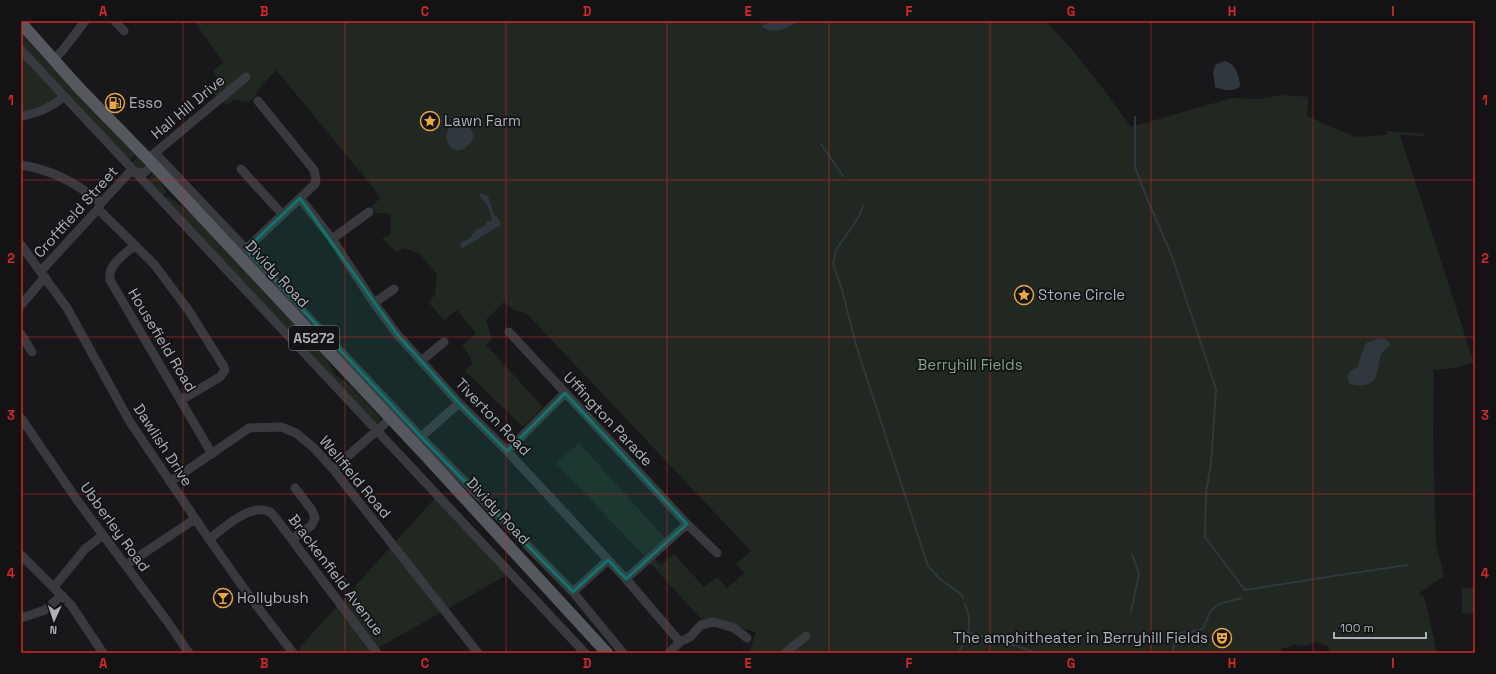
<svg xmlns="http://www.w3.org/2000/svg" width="1496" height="674" font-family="'Space Grotesk',sans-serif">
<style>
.green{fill:#202821}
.water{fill:#2f383e}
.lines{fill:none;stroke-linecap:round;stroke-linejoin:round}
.stream{stroke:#2f383e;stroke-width:2}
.minor{stroke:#393a3f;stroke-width:9}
.major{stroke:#55585e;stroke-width:12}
.marked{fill:#0f766e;fill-opacity:0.2;stroke:#0f766e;stroke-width:3;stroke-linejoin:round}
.grid{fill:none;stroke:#d62828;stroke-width:1;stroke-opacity:0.55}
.labels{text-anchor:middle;stroke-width:3.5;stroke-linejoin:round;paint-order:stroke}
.shield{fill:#131315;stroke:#7d8188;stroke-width:1}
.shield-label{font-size:14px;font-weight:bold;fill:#abb0b9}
.poi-label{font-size:15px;fill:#abb0b9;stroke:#131315;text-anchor:start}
.street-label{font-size:15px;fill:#abb0b9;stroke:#131315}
.park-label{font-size:15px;fill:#83a383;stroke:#131315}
.neatline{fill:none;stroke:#d62828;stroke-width:1.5}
.grid-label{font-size:13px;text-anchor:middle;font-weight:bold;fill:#d62828}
</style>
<rect width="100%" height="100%" fill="#18181a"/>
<path class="green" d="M194 21H1045C1078 53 1104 90 1131 127L1232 98 1259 99 1283 95 1308 97 1307 116 1355 137 1387 135V131L1425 134 1424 136 1400 135 1474 363 1453 368 1434 370 1433 433 1436 544 1444 576 1418 594 1424 596 1426 604 1437 653H1330L1328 646 1315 642C1308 646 1303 647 1294 644L1288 648H1282L1280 653H749L756 632 700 618 650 563 654 559 661 565 674 554 704 587 717 577 727 588 744 573 736 564 751 551 526 313 514 310 504 302 486 320 492 339 486 345 543 407 523 427 465 371 472 364 470 356 462 346 476 333 457 310 444 320 428 302 435 295 437 275 420 254 403 248 396 252 382 238 390 235 391 214 376 213 371 207 380 198 372 186 276 70 263 84 252 100 249 102 234 100 227 105 208 88 219 81 213 71 223 62Z
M21 31 34 48 135 155 129 161 21 45Z
M21 50 64 97 21 116Z
M137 157 145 165 143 169H138L132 163Z
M152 174 156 175 167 192 162 196C157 190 145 182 152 174Z
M168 196 192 214 324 355 333 370V373L351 386 380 417V420L375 424 164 200Z
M579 443 665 538 644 556 556 463Z
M436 497 507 575 369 653H302L299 648Z
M1475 587V613L1462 614V588Z"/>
<path class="water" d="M773 21H797C789 29 772 35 762 27L763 25Z
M1225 61C1236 64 1239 75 1240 86 1233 93 1224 90 1215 87L1213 72 1216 64Z
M457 121C466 123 472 128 474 137 457 169 432 135 457 121Z
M481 193 488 196 494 215 499 219 501 225 463 248 460 245V243L470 238 476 230 486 225 487 222 492 220C491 210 486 203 479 195Z
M1379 338 1385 339 1391 344C1388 349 1383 349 1381 355 1377 366 1380 381 1366 385 1361 386 1355 386 1350 384L1347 377 1349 372 1357 367 1366 343Z"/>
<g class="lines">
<path class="stream" d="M1135 117V167L1146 196 1171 254 1216 389 1211 464 1206 492 1205 537 1245 590
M821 144 843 176
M863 206 858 218 836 250 833 264 842 290 856 345 928 566 940 579 961 594 963 598
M1354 573 1407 565
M1245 590 1353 573
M1131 612 1139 574 1132 554
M969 633 1020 647 1036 653
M958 653C969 637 973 622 965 604
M1173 653C1175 621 1189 638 1203 628L1211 610 1219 604 1241 598"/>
<path class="minor" d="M115 21 124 31
M21 50 585 653
M54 59 63 50 85 21
M21 116C38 114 51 107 64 97
M155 153 246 249 268 274 421 437 573 592 623 653
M150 157 246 77
M21 165C53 170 76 183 101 203
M241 169 282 214
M300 198 332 239 374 303 397 334 459 403 507 451 626 579 680 642
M98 209 154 264 189 311 224 367 225 370 220 377 181 400
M332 239 369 212
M21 245 67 308 130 422 209 539 250 597 293 653
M135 245C125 254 107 265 110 280L212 454
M246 249 315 184 316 179 314 170 258 101
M41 271 98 209 101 203 128 174 131 172 144 173 153 165
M374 303 394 289
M21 305 45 277
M509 332 687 524 717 553
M21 334 32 352
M421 361 444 342
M21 418 77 500 167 621 189 653
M421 437 459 403
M507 451 565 393
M333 469 390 419
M170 482 249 428 281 427 296 433 314 448 333 469 478 653
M209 539C224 528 251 502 270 512 273 514 276 519 278 521L377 653
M292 539 311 526 315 518 312 510 295 488
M21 555 71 605 103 653
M126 565 195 519
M626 579 687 524
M54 587 85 549 103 535
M573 592 608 560
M21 618 45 610 62 595
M669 653 680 642 690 637 701 625 714 622 734 628 747 638
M785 653 806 636"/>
<path class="major" d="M21 23 79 88 148 159 426 456 607 653"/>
</g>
<path class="marked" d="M300 198 397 334 459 403 507 451 565 393 687 524 626 579 608 560 573 592 421 437 246 249Z"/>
<path class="grid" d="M183 21V653M345 21V653M506 21V653M667 21V653M829 21V653M990 21V653M1151 21V653M1313 21V653M21 180H1475M21 337H1475M21 494H1475"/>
<defs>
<symbol id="fuel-ring" viewBox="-11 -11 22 22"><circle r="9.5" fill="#131315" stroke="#e9a641" stroke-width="1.5"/><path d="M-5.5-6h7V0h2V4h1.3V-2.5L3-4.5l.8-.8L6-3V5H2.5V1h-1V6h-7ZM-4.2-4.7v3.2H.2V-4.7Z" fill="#e9a641"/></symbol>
<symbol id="sight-ring" viewBox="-11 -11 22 22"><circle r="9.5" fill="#131315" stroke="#e9a641" stroke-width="1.5"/><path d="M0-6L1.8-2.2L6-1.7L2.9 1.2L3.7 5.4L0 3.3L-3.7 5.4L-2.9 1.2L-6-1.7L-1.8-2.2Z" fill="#e9a641"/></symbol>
<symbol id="bar-ring" viewBox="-11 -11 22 22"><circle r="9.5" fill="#131315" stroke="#e9a641" stroke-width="1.5"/><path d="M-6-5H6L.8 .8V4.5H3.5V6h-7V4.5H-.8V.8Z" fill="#e9a641"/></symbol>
<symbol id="theatre-ring" viewBox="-11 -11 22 22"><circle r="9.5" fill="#131315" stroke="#e9a641" stroke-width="1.5"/><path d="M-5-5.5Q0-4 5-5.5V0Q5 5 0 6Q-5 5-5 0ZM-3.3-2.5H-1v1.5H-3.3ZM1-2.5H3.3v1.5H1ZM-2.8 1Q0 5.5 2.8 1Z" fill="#e9a641"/></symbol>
</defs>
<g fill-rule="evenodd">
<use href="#fuel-ring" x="104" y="92" width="22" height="22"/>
<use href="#sight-ring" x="419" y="110" width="22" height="22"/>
<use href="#sight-ring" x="1013" y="284" width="22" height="22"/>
<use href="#bar-ring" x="212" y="587" width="22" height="22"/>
<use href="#theatre-ring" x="1211" y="627" width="22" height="22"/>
</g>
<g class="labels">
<rect class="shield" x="289" y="326" width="50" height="24" rx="3"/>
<g class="shield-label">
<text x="314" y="343">A5272</text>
</g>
<g class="poi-label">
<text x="129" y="108">Esso</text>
<text x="444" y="126">Lawn Farm</text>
<text x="1038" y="300">Stone Circle</text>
<text x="237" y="603">Hollybush</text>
<text x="1208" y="643" text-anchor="end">The amphitheater in Berryhill Fields</text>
</g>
<g class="street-label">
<text transform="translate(188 107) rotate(-40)" y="5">Hall Hill Drive</text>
<text transform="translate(76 212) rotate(-48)" y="5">Croftfield Street</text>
<text transform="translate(277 274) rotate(47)" y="5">Dividy Road</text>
<text transform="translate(162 340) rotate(59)" y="5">Housefield Road</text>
<text transform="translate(493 417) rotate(46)" y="5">Tiverton Road</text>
<text transform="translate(608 419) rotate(47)" y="5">Uffington Parade</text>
<text transform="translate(163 445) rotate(57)" y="5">Dawlish Drive</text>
<text transform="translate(355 477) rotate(50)" y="5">Wellfield Road</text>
<text transform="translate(498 511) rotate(47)" y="5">Dividy Road</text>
<text transform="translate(115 527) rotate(54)" y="5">Ubberley Road</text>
<text transform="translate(336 575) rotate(53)" y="5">Brackenfield Avenue</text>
</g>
<g class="park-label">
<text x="970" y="370">Berryhill Fields</text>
</g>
</g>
<rect width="1496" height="674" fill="none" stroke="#131315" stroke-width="44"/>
<g transform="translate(54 620) rotate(183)" stroke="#131315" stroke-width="3" paint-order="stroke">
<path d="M0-3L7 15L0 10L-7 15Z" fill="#abb0b9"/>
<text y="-6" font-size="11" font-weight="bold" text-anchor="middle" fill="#abb0b9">N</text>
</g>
<path d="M1334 632v6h92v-6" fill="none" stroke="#abb0b9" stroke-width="2"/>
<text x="1340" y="632" font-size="12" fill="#abb0b9" stroke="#131315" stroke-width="3" paint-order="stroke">100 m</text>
<rect x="22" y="22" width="1452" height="630" class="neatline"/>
<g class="grid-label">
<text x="103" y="16">A</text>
<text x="264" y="16">B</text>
<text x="425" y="16">C</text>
<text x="587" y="16">D</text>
<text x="748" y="16">E</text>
<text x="909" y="16">F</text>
<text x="1071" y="16">G</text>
<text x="1232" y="16">H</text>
<text x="1393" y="16">I</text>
<text x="11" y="105">1</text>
<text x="1485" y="105">1</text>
<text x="11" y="263">2</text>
<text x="1485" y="263">2</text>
<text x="11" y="420">3</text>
<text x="1485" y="420">3</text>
<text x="11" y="578">4</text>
<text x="1485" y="578">4</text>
<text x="103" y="668">A</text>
<text x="264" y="668">B</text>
<text x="425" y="668">C</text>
<text x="587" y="668">D</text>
<text x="748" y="668">E</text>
<text x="909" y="668">F</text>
<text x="1071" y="668">G</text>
<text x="1232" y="668">H</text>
<text x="1393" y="668">I</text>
</g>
</svg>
